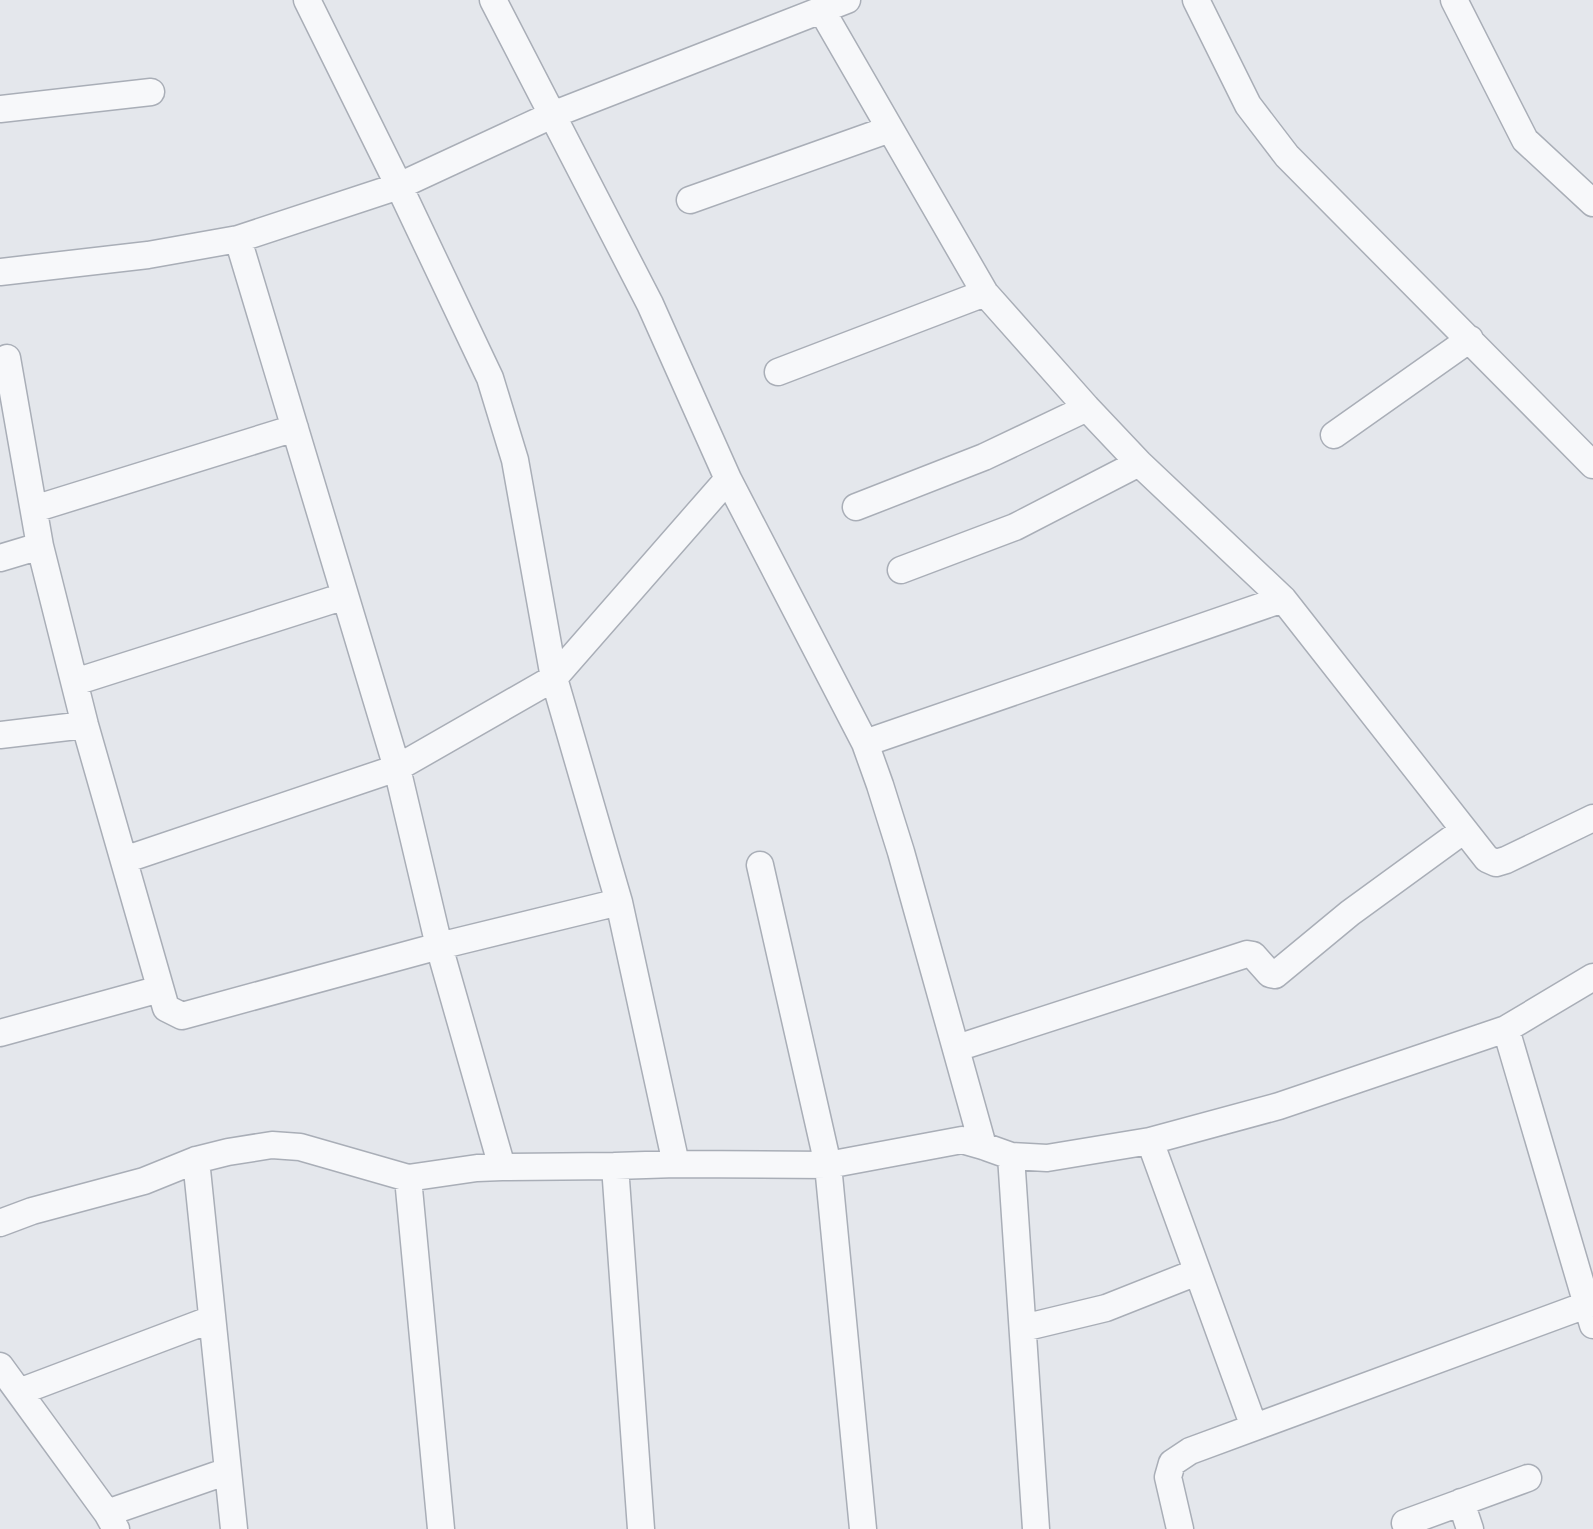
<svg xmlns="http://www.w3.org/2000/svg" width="1593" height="1529" font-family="Quicksand,sans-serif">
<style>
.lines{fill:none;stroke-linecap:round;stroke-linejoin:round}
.street-casing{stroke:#a9aeb7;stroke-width:29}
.street{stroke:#f7f8fa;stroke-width:26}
</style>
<rect width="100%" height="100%" fill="#e4e7ec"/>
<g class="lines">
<defs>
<path id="street" d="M307 0 399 186 490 378 515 460 554 678 619 902 676 1164
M493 0 650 304 728 479 865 743 880 785 901 852 983 1146
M1196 0 1248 105 1287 156 1593 465
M1454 0 1525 140 1593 203
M821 9 985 293 1087 408 1139 463 1283 599 1487 859 1496 863 1506 860 1593 818
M0 109 151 92
M690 200 890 129
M238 239 397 768 439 946 502 1167
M0 272 148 255 238 239 399 186 552 115 847 0
M7 358 40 546 85 725 166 1008 182 1016 439 946 619 902
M778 372 985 293
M1334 435 1470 339
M856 507 984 457 1087 408
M34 509 295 428
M0 558 40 546
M901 570 1015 527 1139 463
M75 682 345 596
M0 735 85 725
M865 743 1283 599
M124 860 397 768 554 678 728 479
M760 865 828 1165 863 1529
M1506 1029 1593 1325
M0 1033 160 989
M957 1048 1247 954 1253 955 1270 974 1275 975 1350 913 1464 830
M1150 1141 1254 1427
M1011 1156 1036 1529
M196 1160 234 1529
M615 1166 641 1529
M408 1178 441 1529
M0 1223 32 1211 144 1181 196 1160 228 1152 272 1145 300 1147 408 1178 477 1168 502 1167 615 1166 676 1164 828 1165 962 1140 983 1146 1011 1156 1047 1158 1150 1141 1279 1106 1506 1029 1593 977
M1023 1328 1106 1308 1197 1272
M0 1366 107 1513 116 1529
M19 1392 212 1319
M1461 1502 1470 1529
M107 1513 228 1471
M1405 1523 1528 1478
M1180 1529 1168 1477 1172 1463 1190 1451 1586 1305"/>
</defs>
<use href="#street" class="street-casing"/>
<use href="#street" class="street"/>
</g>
</svg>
